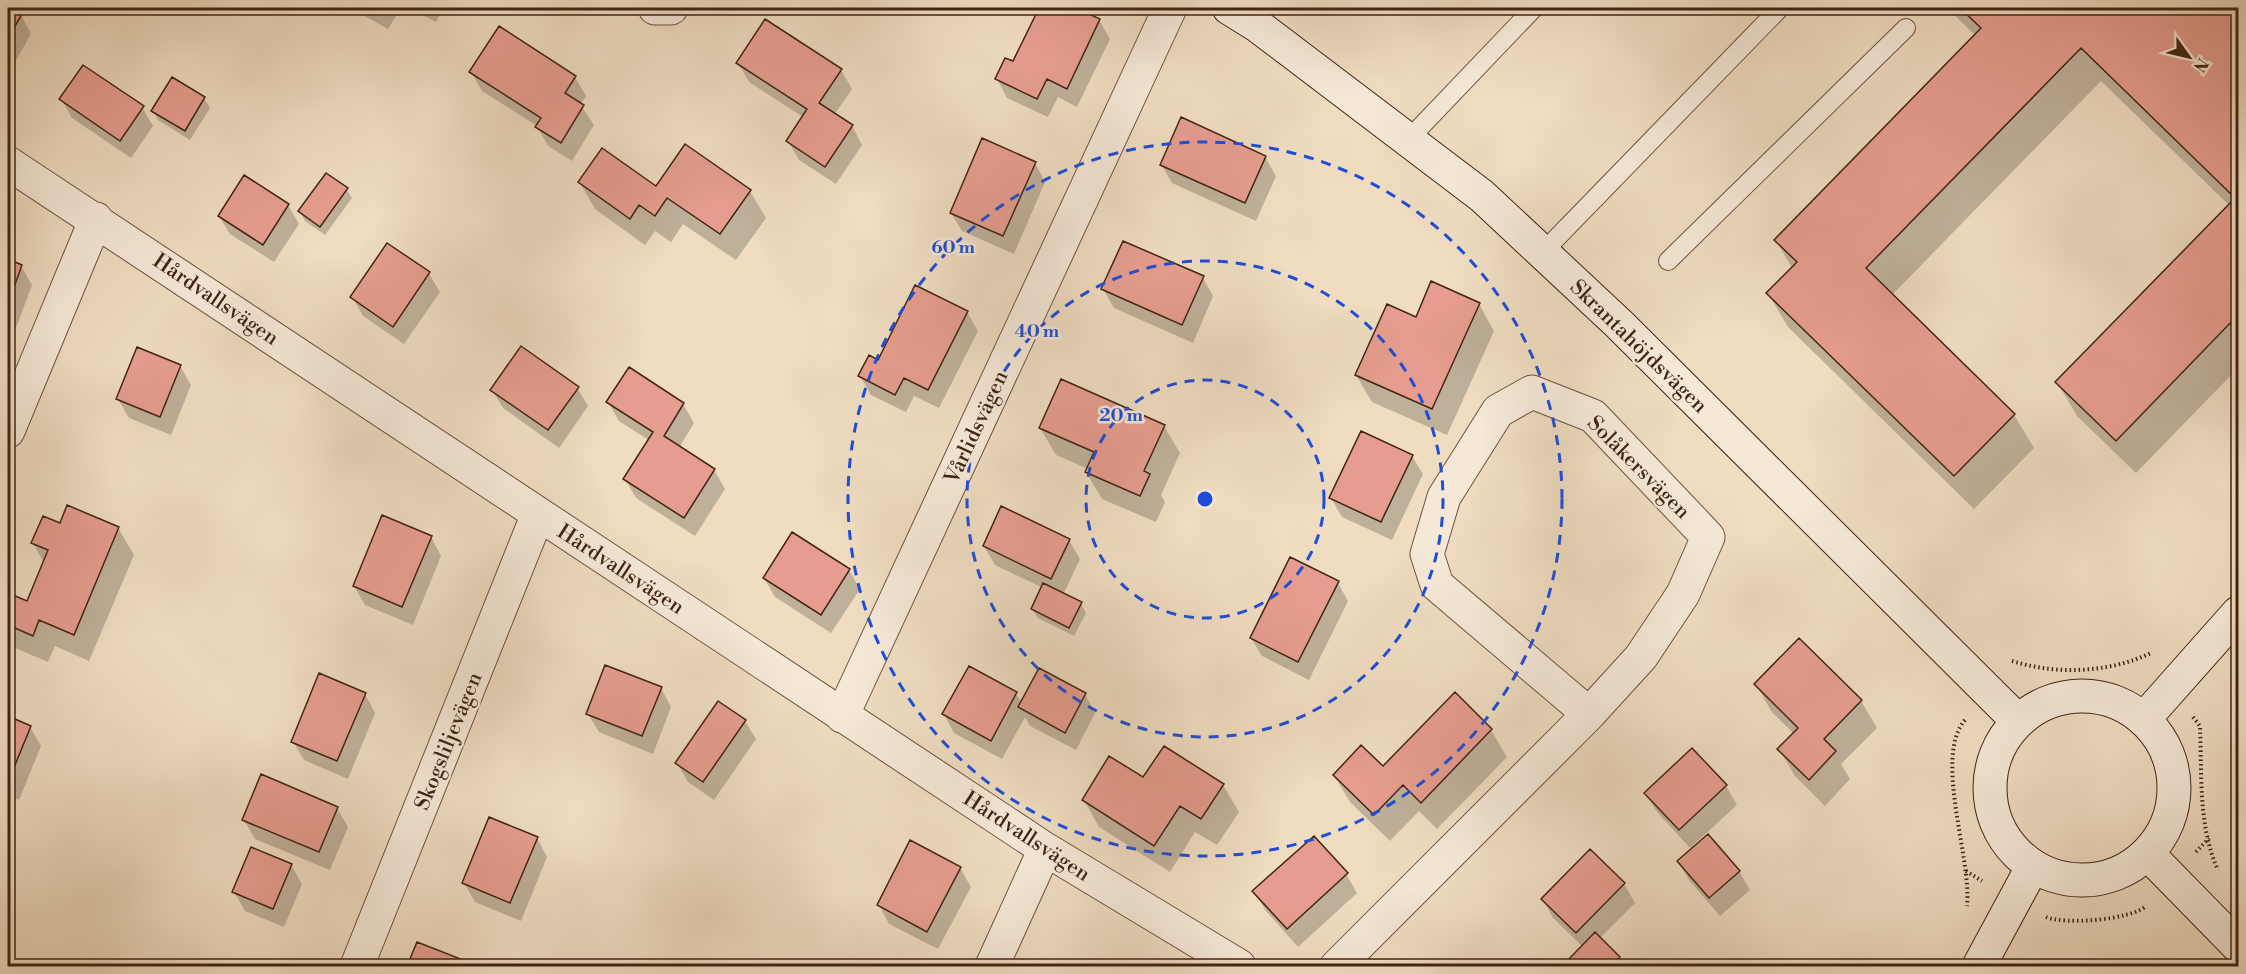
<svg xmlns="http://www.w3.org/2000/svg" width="2246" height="974" font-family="'Libre Bodoni',serif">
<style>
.shadow{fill:#0003}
.building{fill:#e69d8f;stroke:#402512;stroke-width:1.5}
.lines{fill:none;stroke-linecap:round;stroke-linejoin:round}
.lane-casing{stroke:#6c533e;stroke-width:20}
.street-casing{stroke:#6c533e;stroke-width:35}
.secondary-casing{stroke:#402512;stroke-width:35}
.path{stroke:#402512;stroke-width:4;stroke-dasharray:1.5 3;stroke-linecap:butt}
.lane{stroke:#f5e8d7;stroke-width:18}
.street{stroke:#f5e8d7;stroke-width:33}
.secondary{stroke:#f5e8d7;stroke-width:33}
.ring{fill:none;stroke:#1d4ed8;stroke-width:3;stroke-dasharray:10 8}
.labels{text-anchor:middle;stroke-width:5;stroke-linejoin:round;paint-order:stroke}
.street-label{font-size:21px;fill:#402512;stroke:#f5e8d7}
.centre{fill:#1d4ed8;stroke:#f5e8d7;stroke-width:3}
.ring-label{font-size:18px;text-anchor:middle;font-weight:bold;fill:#1d4ed8;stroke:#f5e8d7;stroke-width:5;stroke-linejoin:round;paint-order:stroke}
</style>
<rect width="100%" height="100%" fill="#efdcc1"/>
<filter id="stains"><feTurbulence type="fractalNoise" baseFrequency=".00333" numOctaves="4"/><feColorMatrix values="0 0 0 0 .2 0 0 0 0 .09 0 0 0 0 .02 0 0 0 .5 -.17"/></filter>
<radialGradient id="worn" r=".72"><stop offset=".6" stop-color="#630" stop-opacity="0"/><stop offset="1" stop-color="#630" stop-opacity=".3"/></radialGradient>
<path class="shadow" d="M8 8 21 15 31 34 8 74Z
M350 8H401L388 29Z
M409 8H444L436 22Z
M1041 8H1072L1099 20 1110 39 1077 107 1058 97 1048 117 1007 98 997 79 1014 63Z
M1463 8H1481L1475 16Z
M1947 8H2238V368L2136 473 2077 416 2057 382 2230 206 2101 81 1892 295 2014 415 2034 448 1974 509 1788 327 1768 293 1792 268 1776 240 1976 36Z
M738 63 841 70 852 89 834 115 852 126 862 145 836 184 799 160 788 141 803 117 749 82Z
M471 72 575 77 586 96 580 104 594 125 572 161 548 146 537 126 482 91Z
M172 79 204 98 210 108 190 140 158 120 153 111Z
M61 99 142 107 153 126 131 158 72 118Z
M1265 157 1276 176 1256 221 1172 183 1161 164Z
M1035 163 1045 182 1014 254 962 231 951 213Z
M580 183 750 191 766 218 736 260 683 224 671 242 655 231 645 245 595 209Z
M346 189 352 198 325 235 305 221 300 212Z
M288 205 299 224 274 262 230 234 219 216Z
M8 261 21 266 32 285 13 336 8 333Z
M429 274 440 292 404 344 363 316 352 297Z
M1203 278 1213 296 1193 343 1114 308 1103 289Z
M1479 304 1494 331 1447 435 1372 402 1356 375 1416 319Z
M967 312 978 331 939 408 914 396 906 412 871 395 860 376Z
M180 366 191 385 171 435 129 418 118 399Z
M577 388 588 406 559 448 503 408 492 390Z
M608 402 683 404 694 423 679 448 714 470 725 489 695 536 636 498 625 479 650 441 619 421Z
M1164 426 1180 453 1161 495 1165 502 1156 522 1102 499 1086 472 1088 469 1056 455 1040 428Z
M1412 456 1423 474 1392 540 1342 517 1331 498Z
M61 525 118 528 134 555 89 661 55 646 48 662 8 645V595L27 603 44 563 33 543Z
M431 537 441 556 413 625 365 605 354 586Z
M1069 540 1080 559 1063 595 1081 604 1086 613 1074 636 1038 618 1032 609 1043 588 995 565 984 546Z
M849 570 860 589 831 633 775 597 764 578Z
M1338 583 1348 601 1309 680 1262 656 1251 638Z
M970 668 1016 694 1022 703 1085 694 1095 713 1076 750 1030 726 1025 717 1002 759 954 733 944 714Z
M1756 684 1861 701 1877 728 1841 764 1850 779 1825 806 1795 776 1779 749 1794 734 1771 711Z
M661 688 671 707 653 754 599 732 588 714Z
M365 694 375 713 348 779 304 760 293 741Z
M8 718 30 727 41 746 19 800 8 795Z
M745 721 756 739 714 800 688 782 677 763Z
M1491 730 1507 757 1437 829 1419 811 1390 841 1350 802 1334 775 1383 768Z
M1692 750 1726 786 1737 805 1690 848 1657 812 1646 794Z
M1144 780 1223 785 1239 812 1217 845 1195 832 1170 872 1099 827 1084 800Z
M337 808 348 827 330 870 255 839 244 820Z
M537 838 547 857 521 921 475 902 464 883Z
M1679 862 1739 871 1750 890 1720 916 1689 880Z
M291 865 302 884 284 927 245 911 234 892Z
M960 868 971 887 938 949 889 924 879 905Z
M1346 874 1357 893 1298 947 1265 910 1254 891Z
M1624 884 1635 903 1599 939 1624 966H1576L1571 959 1583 947 1553 918 1543 899Z
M418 944 470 964 471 966H409Z"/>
<path class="building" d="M8 8 22 14 8 38Z
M1039 8H1076L1100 19 1067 89 1047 79 1037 99 995 79 1005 58 1013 61Z
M1960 8H2238V315L2116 441 2055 382 2235 198 2081 48 1866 268 2015 414 1954 476 1766 293 1797 262 1774 240 1981 28Z
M765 19 842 69 819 103 853 125 825 167 786 141 807 109 736 63Z
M499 26 576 76 565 93 584 105 561 143 535 127 541 118 469 72Z
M83 65 144 106 120 141 59 99Z
M172 77 205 97 185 131 151 111Z
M1181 117 1266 156 1245 203 1160 165Z
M982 138 1036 162 1003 236 950 213Z
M685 144 751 190 720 234 667 198 655 216 639 205 630 219 578 182 602 148 656 186Z
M326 173 348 188 320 227 298 211Z
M244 175 289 204 263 245 218 216Z
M1123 241 1204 276 1182 325 1101 289Z
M387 243 430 272 393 327 350 297Z
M8 259 22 265 8 304Z
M1431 281 1480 303 1432 409 1355 375 1387 304 1416 317Z
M915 285 968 311 928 390 904 378 895 395 858 376 869 355 878 360Z
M521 346 579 387 548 430 490 390Z
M137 347 181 365 160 417 116 399Z
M629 367 684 403 664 436 715 469 684 518 623 479 653 432 606 402Z
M1061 379 1165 425 1144 471 1150 474 1140 496 1085 472 1094 452 1039 428Z
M1361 431 1413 455 1381 522 1329 498Z
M67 505 119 527 74 635 39 620 33 636 8 625V593L27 601 48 550 31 543 43 516 60 523Z
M1001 506 1070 539 1051 579 983 546Z
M382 515 432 536 402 607 353 586Z
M792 532 850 569 821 615 763 578Z
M1290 557 1339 581 1298 662 1250 638Z
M1043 583 1082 602 1069 628 1031 609Z
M1799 638 1862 700 1824 739 1836 751 1809 780 1777 749 1798 728 1754 684Z
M605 665 662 687 642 736 586 714Z
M969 666 1017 692 991 741 942 714Z
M1039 668 1086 693 1065 733 1018 707Z
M319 673 366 693 337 761 291 742Z
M1455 692 1492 729 1421 803 1403 785 1374 815 1333 775 1361 745 1383 766Z
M718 701 746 720 703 782 675 763Z
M8 716 31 726 8 782Z
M1164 746 1224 784 1201 819 1180 806 1154 846 1082 800 1109 756 1143 777Z
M1692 748 1727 785 1679 830 1644 793Z
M261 774 338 807 319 852 242 820Z
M489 817 538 837 510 903 462 883Z
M1708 834 1740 871 1709 898 1677 861Z
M1314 836 1348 873 1287 929 1252 891Z
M910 840 961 867 927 932 877 905Z
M251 847 292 864 273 909 232 892Z
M1590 849 1625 883 1576 933 1541 899Z
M1595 932 1620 957 1611 966H1577L1569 959Z
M417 942 471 963 469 966H407Z"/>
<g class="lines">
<defs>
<path id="lane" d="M1408 140 1534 8
M1543 252 1780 8
M1668 261 1906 28"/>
<path id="street" d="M655 8H671
M8 163 1045 849 1239 966
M8 431 96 219
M842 716 1170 8
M357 966 538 514
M992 966 1045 849
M1337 966 1589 714 1641 657 1683 594 1708 537 1593 416 1532 392 1498 411 1444 497 1427 554 1437 585 1589 714"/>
<path id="secondary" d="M1229 8 1258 26 1482 196 1619 324 2018 721
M1990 788a92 92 0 1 1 184 0a92 92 0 1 1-184 0Z
M2144 719 2238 613
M2147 853 2238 946
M1979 966 2033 866"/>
</defs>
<use href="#lane" class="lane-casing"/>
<use href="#street" class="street-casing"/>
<use href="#secondary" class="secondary-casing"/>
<path class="path" d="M2012 661C2056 675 2109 673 2151 653
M2193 717 2200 726C2202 773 2198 827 2218 870
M1965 720C1933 757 1972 858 1967 906
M2196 852 2209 838
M1966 871 1982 881
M2046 917C2066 925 2130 920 2146 906"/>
<use href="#lane" class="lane"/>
<use href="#street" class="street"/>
<use href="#secondary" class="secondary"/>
</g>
<g class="ring">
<circle cx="1205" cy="499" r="119"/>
<circle cx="1205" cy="499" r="238"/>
<circle cx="1205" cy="499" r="357"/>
</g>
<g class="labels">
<g class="street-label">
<text transform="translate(216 299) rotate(34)" y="7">Hårdvallsvägen</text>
<text transform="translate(1639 346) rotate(44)" y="7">Skrantahöjdsvägen</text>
<text transform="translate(976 427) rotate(-65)" y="7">Vårlidsvägen</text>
<text transform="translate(1639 467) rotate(45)" y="7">Solåkersvägen</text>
<text transform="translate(621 569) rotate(33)" y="7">Hårdvallsvägen</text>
<text transform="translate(448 741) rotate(-68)" y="7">Skogsliljevägen</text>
<text transform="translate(1027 836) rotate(33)" y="7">Hårdvallsvägen</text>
</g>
</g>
<circle cx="1205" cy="499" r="9" class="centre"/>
<g class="ring-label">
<text x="953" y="253">60 m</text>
<text x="1037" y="337">40 m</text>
<text x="1121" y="421">20 m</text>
</g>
<rect width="2246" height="974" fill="none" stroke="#efdcc1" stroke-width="30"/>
<rect x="9" y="9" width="2228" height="956" fill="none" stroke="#402512" stroke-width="3"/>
<rect x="15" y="15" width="2216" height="944" fill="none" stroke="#402512" stroke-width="1.5"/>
<g transform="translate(2189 57) rotate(124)" stroke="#f5e8d7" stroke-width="4.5" paint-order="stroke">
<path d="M0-4.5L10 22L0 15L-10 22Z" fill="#402512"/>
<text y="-9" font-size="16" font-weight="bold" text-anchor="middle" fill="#402512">N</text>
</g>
<rect width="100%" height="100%" filter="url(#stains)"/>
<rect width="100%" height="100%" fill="url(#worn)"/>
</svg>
